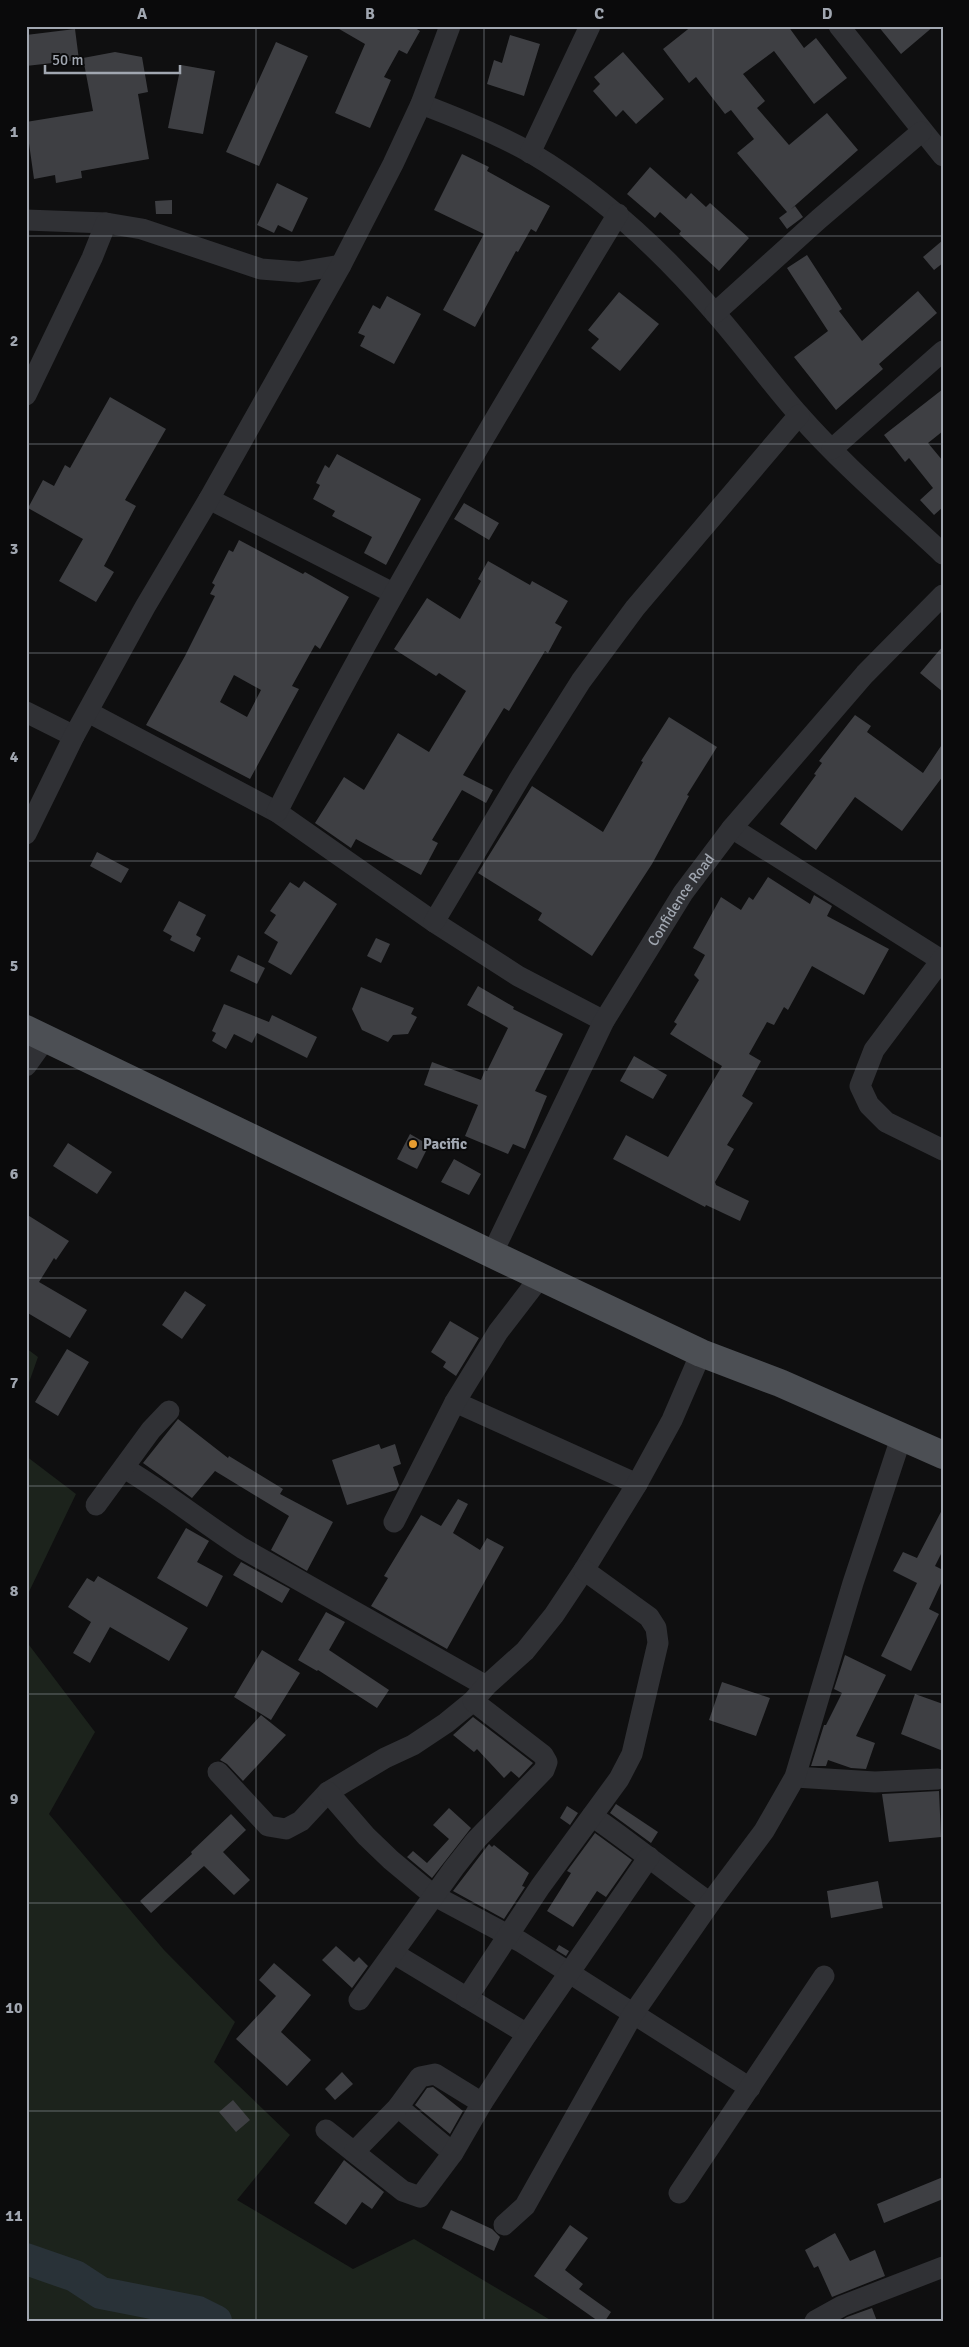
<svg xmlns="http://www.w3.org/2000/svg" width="969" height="2347" font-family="Signika,sans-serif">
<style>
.green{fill:#1c231c}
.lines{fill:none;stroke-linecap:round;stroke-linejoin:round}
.river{stroke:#293238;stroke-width:32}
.building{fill:#3e3f43;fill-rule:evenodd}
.minor{stroke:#303135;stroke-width:21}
.primary{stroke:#4c4f54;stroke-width:28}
.grid{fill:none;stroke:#a1a7b1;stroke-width:1;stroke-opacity:0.55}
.poi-dot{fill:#e79c30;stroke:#0a0a0b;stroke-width:2}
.labels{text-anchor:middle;stroke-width:4;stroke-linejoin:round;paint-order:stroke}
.street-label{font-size:15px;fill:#a1a7b1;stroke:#0a0a0b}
.poi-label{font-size:15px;font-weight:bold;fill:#a1a7b1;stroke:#0a0a0b;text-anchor:start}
.neatline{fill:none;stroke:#a1a7b1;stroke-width:2}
.grid-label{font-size:16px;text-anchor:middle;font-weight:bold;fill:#a1a7b1}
</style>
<rect width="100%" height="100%" fill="#0f0f10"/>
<path class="green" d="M26 1348 38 1357 26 1391Z
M26 1456 76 1494 26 1598Z
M26 1641 95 1732 49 1814 164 1950 235 2022 214 2062 290 2135 237 2200 353 2269 414 2239 552 2321H26Z"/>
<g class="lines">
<path class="river" d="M26 2259 75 2276 101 2293 198 2312 216 2321"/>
</g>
<path class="building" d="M334 26H412L420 31 407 54 399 50 384 77 391 80 370 128 335 113 365 44Z
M692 26H788L804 48 816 38 847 78 814 104 774 51 743 74 765 101 757 108 789 145 827 113 858 150 790 210 795 206 803 217 787 229 779 218 787 212 737 153 754 139 731 110 725 114 696 77 689 83 663 49Z
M878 26H934L901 54Z
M75 29 79 60 26 66V35Z
M510 35 540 44 524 96 487 84 494 60 502 63Z
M276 42 308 56 259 166 226 152Z
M115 52 142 57 148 92 138 94 149 159 81 171 82 178 56 183 55 175 34 179 26 122 93 111 83 58Z
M623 52 664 99 636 124 623 110 616 117 593 91 600 84 594 77Z
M181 65 215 71 203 134 168 128Z
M462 154 489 167 487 171 550 206 536 232 531 229 518 252 516 251 475 327 443 310 484 234 434 210Z
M650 167 686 199 691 193 706 207 710 203 749 238 719 271 679 234 681 231 660 212 655 218 627 194Z
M277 183 308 198 292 232 278 225 274 233 257 225Z
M172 200V214H156L155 201Z
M943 240V263L934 270 923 257Z
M807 255 842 309 839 311 862 341 918 291 937 313 879 364 883 369 836 410 794 357 828 331 787 268Z
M619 292 659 324 620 371 591 348 599 339 588 330Z
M387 296 421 314 394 364 360 346 365 336 358 333 373 305 380 309Z
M943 389V431L928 443 943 461V507L934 515 920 500 933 488 909 458 905 462 884 435Z
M110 397 166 429 125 500 136 506 104 566 114 572 96 602 59 581 83 539 28 508 43 480 54 486 65 465 70 468Z
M337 454 421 499 386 565 364 553 372 537 332 516 335 511 313 499 320 485 316 483 325 465 329 468Z
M464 503 499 523 489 540 454 519Z
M239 540 303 574 305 572 349 597 320 649 315 645 292 686 299 689 250 779 146 725 185 656 215 596 210 594 215 585 212 583 229 550 233 552ZM234 675 261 690 247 717 220 702Z
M488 561 530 585 532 581 568 601 555 623 562 627 548 653 545 651 509 711 504 708 463 775 493 790 486 803 462 790 432 840 438 843 421 875 356 839 351 848 315 823 344 777 364 790 398 733 429 752 466 691 439 673 436 676 394 649 427 598 460 619 481 581 478 579Z
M943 646V692L920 673Z
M855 715 871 726 867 732 923 773 943 743V776L902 831 855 797 816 850 780 824 816 775 814 774 822 763 819 761Z
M669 717 717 747 687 795 689 796 652 864 592 956 538 920 542 913 478 873 532 786 603 832 643 762 641 761Z
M97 852 129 869 121 883 90 866Z
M768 877 810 904 814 895 832 906 827 916 889 949 864 995 812 966 788 1010 784 1007 774 1025 767 1022 749 1054 761 1061 742 1096 753 1103 727 1145 734 1149 715 1182 716 1185 749 1201 740 1221 706 1205 705 1207 613 1159 626 1135 668 1157 722 1066 670 1034 677 1024 674 1022 699 980 694 975 705 955 693 948 721 897 741 910 749 897 753 900Z
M304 881 337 904 291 975 268 962 278 942 264 933 276 915 270 911 290 882 299 888Z
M179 901 206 915 196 935 201 938 194 952 170 940 172 936 163 931Z
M376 938 390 944 381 963 367 956Z
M238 955 265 968 257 984 230 971Z
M478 986 514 1007 513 1009 563 1034 535 1091 547 1096 525 1149 513 1144 508 1154 465 1136 478 1105 424 1085 432 1062 481 1080 485 1070 487 1071 508 1028 467 1005Z
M361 987 414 1008 411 1014 417 1017 408 1034 393 1035 388 1042 362 1030 352 1009Z
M224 1004 269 1022 272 1015 317 1037 307 1058 257 1033 252 1043 234 1034 226 1049 212 1041 216 1033 212 1031Z
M634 1056 667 1075 653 1099 620 1081Z
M410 1134 429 1145 417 1169 397 1159Z
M68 1143 112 1172 97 1194 53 1166Z
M454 1159 481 1174 469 1195 441 1182Z
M26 1214 69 1241 56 1260 54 1258 39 1282 87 1310 70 1338 26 1312Z
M185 1291 206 1305 182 1339 162 1325Z
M450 1321 479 1338 456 1376 443 1367 446 1362 431 1352Z
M67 1349 89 1362 58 1416 35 1402Z
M178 1419 228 1458 229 1456 283 1489 280 1494 333 1522 307 1571 271 1550 289 1516 215 1471 192 1498 143 1463Z
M379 1444 381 1449 395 1444 401 1464 393 1467 399 1485 396 1490 347 1505 332 1460Z
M458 1499 468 1504 453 1533 480 1550 487 1538 504 1547 447 1649 371 1606 388 1578 384 1576 421 1515 441 1526Z
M943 1508V1550L935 1566 943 1570V1579L929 1609 939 1614 911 1671 881 1656 917 1583 893 1571 903 1552 917 1558Z
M186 1528 209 1541 197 1562 223 1576 207 1607 157 1578Z
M241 1562 290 1589 282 1603 233 1575Z
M98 1576 188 1628 169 1661 110 1627 90 1663 73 1653 91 1622 68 1607 87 1578 94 1582Z
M326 1612 345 1622 329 1650 389 1690 377 1708 318 1670 317 1671 298 1660Z
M262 1650 300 1673 271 1720 234 1697Z
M845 1655 886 1675 856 1736 875 1743 866 1769 851 1768 828 1760 826 1766H811L824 1725H826L842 1693 834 1689Z
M722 1682 770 1698 756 1736 709 1720Z
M915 1694 943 1704V1751L901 1734Z
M261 1715 286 1735 243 1781 227 1764 220 1760Z
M473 1717 533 1763 519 1778 511 1771 504 1778 477 1749 474 1752 453 1735Z
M939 1791 941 1837 889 1842 882 1794Z
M616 1804 658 1832 651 1843 610 1813Z
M567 1806 578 1813 570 1825 560 1818Z
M449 1808 471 1828 432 1878 407 1857 413 1851 427 1863 449 1839 433 1825Z
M231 1814 246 1830 223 1852 250 1880 234 1895 204 1866 151 1913 140 1901 192 1854 191 1852Z
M595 1833 632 1860 606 1897 597 1891 573 1927 547 1911 571 1873 567 1871Z
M489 1844 492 1847 494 1845 529 1873 522 1886 525 1887 504 1919 453 1891Z
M878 1881 883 1908 831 1918 827 1891Z
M559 1945 569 1951 566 1956 556 1950Z
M336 1946 354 1962 359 1957 368 1966 352 1988 322 1960Z
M274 1963 311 1995 281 2032 311 2060 287 2086 236 2039 276 1996 259 1980Z
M342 2072 353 2084 335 2100 325 2089Z
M433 2087 463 2111 450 2134 415 2105 427 2088Z
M233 2100 250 2120 236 2132 219 2112Z
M344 2160 384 2192 372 2209 362 2202 346 2225 314 2203Z
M943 2177V2199L884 2223 877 2204Z
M451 2210 492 2229 500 2237 494 2251 442 2228Z
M570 2225 588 2238 565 2270 583 2284 579 2289 611 2312 605 2321H598L534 2276Z
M835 2233 850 2261 875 2250 885 2276 832 2297 818 2266 814 2268 805 2250Z
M872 2308 877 2321 842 2320 847 2317Z"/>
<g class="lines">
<g class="minor">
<path d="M839 26 943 156"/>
<path d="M421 104C458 118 496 133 531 153 602 195 662 251 715 313 744 346 770 382 799 415 843 465 895 509 943 554"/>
<path d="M530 153 590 26"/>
<path d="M26 220 106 223"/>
<path d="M715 313 819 219 921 132"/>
<path d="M26 395 92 258 106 223 142 229 261 269 299 272 341 265"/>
<path d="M832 449 943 351"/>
<path d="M209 499 393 593"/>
<path d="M26 712 74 736"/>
<path d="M88 712 277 812 434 922 518 976 604 1021"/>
<path d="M277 812C381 607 499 411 618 214"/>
<path d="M732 828 941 960"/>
<path d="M26 834 74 736 145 607 209 499 341 265 393 164 421 104 450 26"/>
<path d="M434 922 521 776 581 681 635 608 799 415"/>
<path d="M943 958 874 1050 860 1086 869 1105 886 1122 943 1150"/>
<path d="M26 1066 46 1038"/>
<path id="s1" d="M492 1254 604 1021 683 893 732 828 865 674 943 595"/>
<path d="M455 1402 637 1484"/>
<path d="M124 1468C165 1492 202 1522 242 1548L486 1686"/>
<path d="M96 1505 151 1430 169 1411"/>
<path d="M394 1522 455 1402 498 1332 541 1276"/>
<path d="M218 1772 268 1826 286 1829 301 1821 328 1792 385 1758 413 1745 446 1723 473 1701 486 1686 525 1651 554 1615 584 1570 637 1484 672 1420 701 1353"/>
<path d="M795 1777 875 1782 938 1779"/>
<path d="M328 1792 366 1836 391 1860 433 1895 521 1942 750 2088"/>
<path d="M592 1816C633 1844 670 1875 710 1903"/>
<path d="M393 1953 527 2034"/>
<path d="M467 1998 540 1887 619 1779 632 1754 658 1643 656 1628 649 1617 584 1570"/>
<path d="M359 2000 454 1868 476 1840 544 1770 547 1762 543 1755 473 1701"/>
<path d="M398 2107 453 2153"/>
<path d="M326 2130 403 2191 420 2197 453 2153 482 2103 527 2034 649 1857"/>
<path d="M354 2152 398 2107 420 2077 435 2074 482 2103"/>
<path d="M679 2193 824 1976"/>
<path d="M504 2225 525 2206 633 2014 710 1903 764 1831 795 1777 853 1583 901 1438"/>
<path d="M815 2321 842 2306 943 2267"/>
</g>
<path class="primary" d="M26 1029 492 1254 701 1353 780 1383 943 1455"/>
</g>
<path class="grid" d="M256 26V2321M484 26V2321M713 26V2321M26 236H943M26 444H943M26 653H943M26 861H943M26 1069H943M26 1278H943M26 1486H943M26 1694H943M26 1903H943M26 2111H943"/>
<circle class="poi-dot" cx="413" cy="1144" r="5"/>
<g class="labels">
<g class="street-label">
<text dy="5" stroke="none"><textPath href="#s1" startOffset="402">Confidence Road</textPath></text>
</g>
<g class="poi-label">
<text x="423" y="1149">Pacific</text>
</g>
</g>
<rect width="969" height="2347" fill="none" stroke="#0a0a0b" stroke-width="55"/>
<path d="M45 65v8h135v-8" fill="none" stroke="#a1a7b1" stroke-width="2.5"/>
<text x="52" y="65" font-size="15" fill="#a1a7b1" stroke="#0a0a0b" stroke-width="4" paint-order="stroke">50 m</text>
<rect x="28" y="28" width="914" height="2292" class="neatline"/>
<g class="grid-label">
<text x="142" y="19">A</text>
<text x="370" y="19">B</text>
<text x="599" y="19">C</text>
<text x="827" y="19">D</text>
<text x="14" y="137">1</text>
<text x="14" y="346">2</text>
<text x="14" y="554">3</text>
<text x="14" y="762">4</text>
<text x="14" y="971">5</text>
<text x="14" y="1179">6</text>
<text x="14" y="1388">7</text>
<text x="14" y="1596">8</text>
<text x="14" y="1804">9</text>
<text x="14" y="2013">10</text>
<text x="14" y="2221">11</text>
</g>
</svg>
